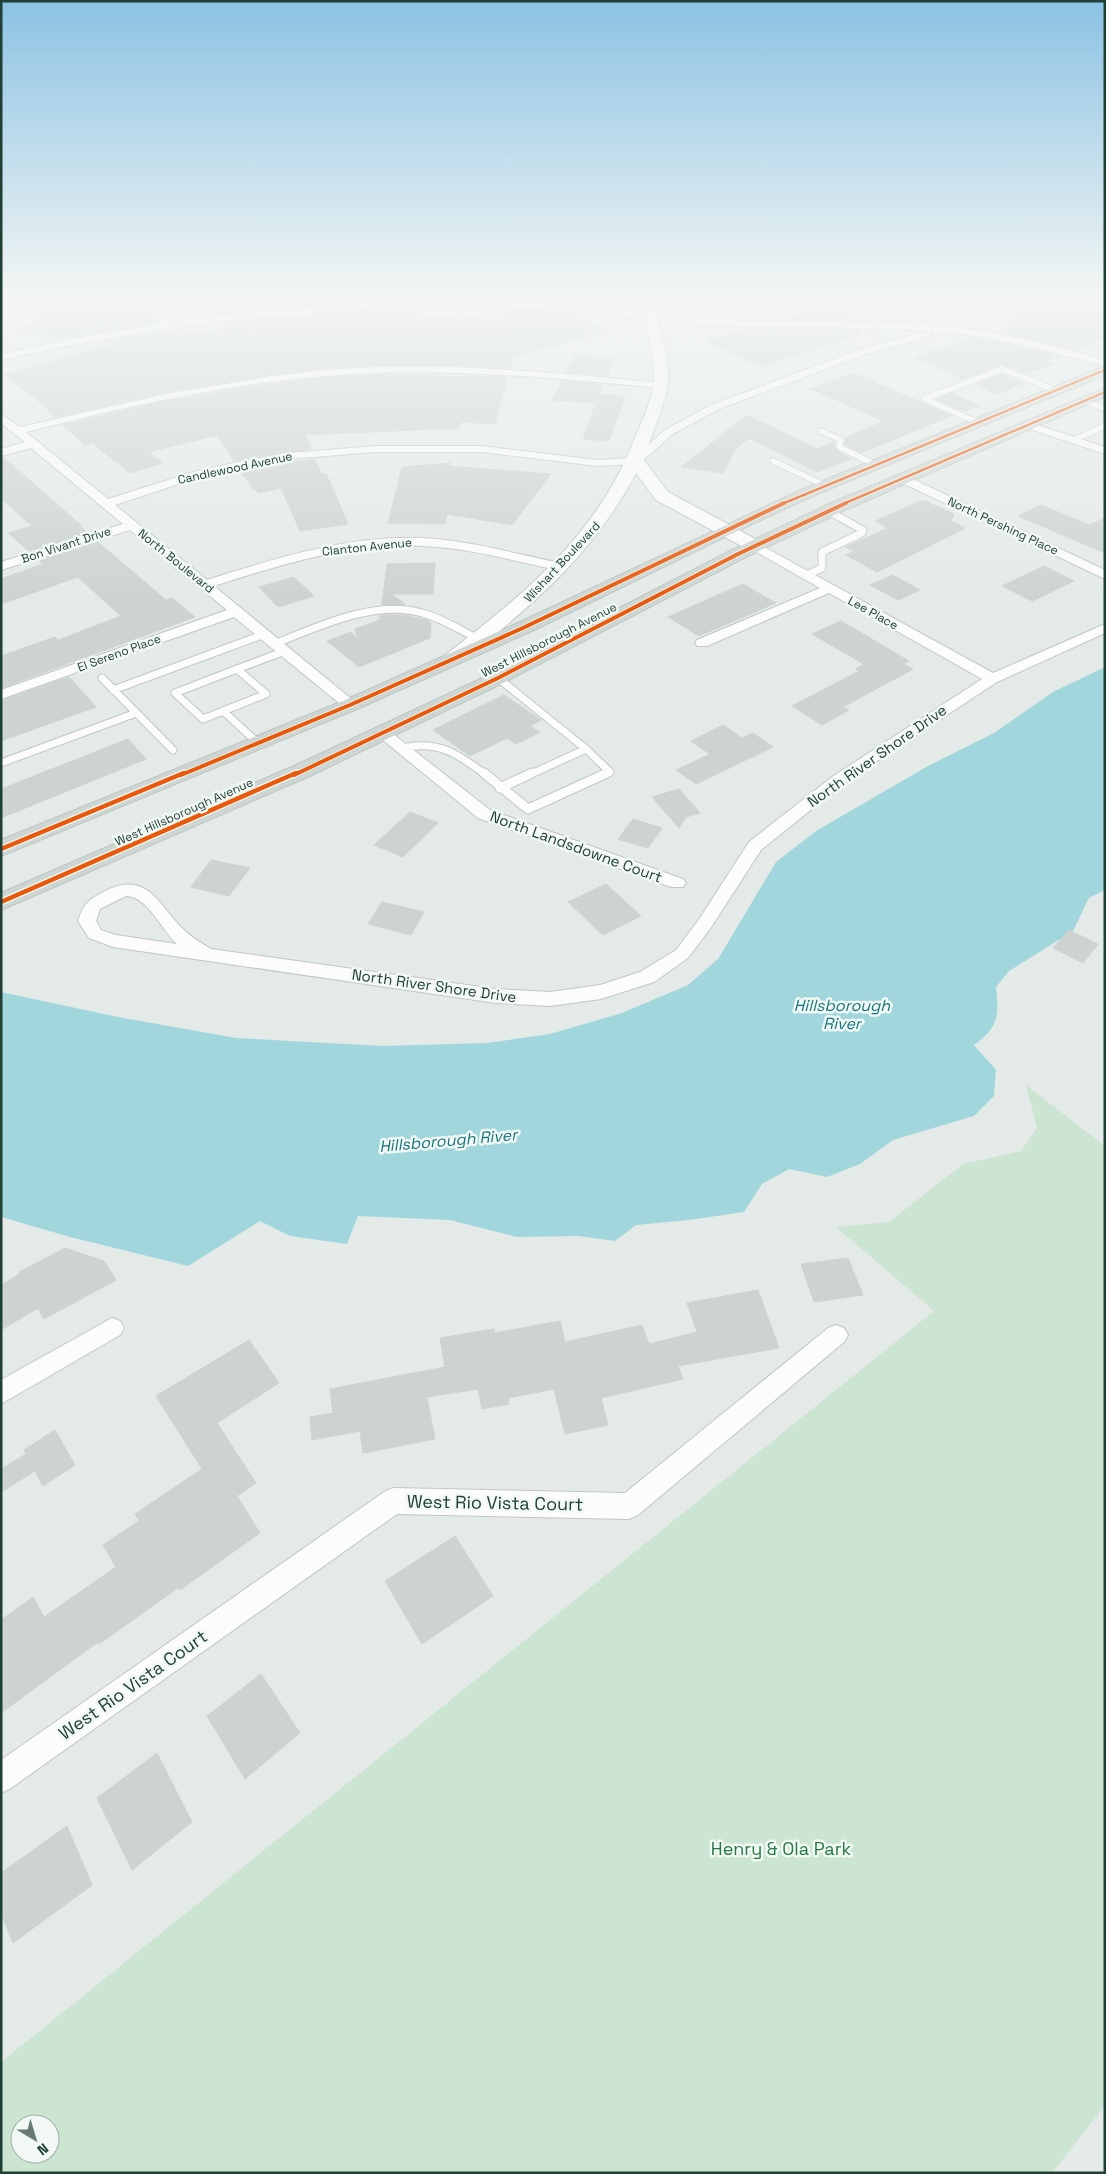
<svg xmlns="http://www.w3.org/2000/svg" width="1106" height="2174" font-family="'Space Grotesk',sans-serif">
<style>
.green{fill:#cce4d2;fill-rule:evenodd}
.water{fill:#a1d7dc}
.building{fill:#ccd3d0;stroke:#cdd3d0}
.lines{fill:none;stroke-linecap:round;stroke-linejoin:round}
.lane-far2-casing{stroke:#c1c7c4;stroke-width:7}
.lane-far1-casing{stroke:#c1c7c4;stroke-width:9}
.lane-casing{stroke:#c1c7c4;stroke-width:11}
.street-casing{stroke:#c1c7c4;stroke-width:2}
.secondary-casing{stroke:#bfc7c4;stroke-width:2}
.primary-casing{stroke:#bcc6c2;stroke-width:2}
.lane-far2{stroke:#fbfcfb;stroke-width:5.5}
.lane-far1{stroke:#fbfcfb;stroke-width:7}
.lane{stroke:#fbfcfb;stroke-width:9}
.street{fill:#fbfcfb;fill-rule:evenodd}
.secondary{fill:#fbfcfb;fill-rule:evenodd}
.primary{fill:#cdd6d3;fill-rule:evenodd}
.cycleway-far2-casing{stroke:#f2f9f5;stroke-width:4.5}
.cycleway-far1-casing{stroke:#f2f9f5;stroke-width:5.5}
.cycleway-casing{stroke:#f2f9f5;stroke-width:7}
.cycleway-far2{stroke:#e8590c;stroke-width:2.5}
.cycleway-far1{stroke:#e8590c;stroke-width:4}
.cycleway{stroke:#e8590c;stroke-width:4.5}
.labels{text-anchor:middle;stroke-width:5;stroke-linejoin:round;paint-order:stroke}
.far-street-label{font-size:12px;fill:#203f35;stroke:#f2f9f5}
.street-label{font-size:15px;fill:#203f35;stroke:#f2f9f5}
.water-label{font-size:16px;font-style:italic;fill:#157480;stroke:#f2f9f5}
.near-street-label{font-size:18px;fill:#203f35;stroke:#f2f9f5}
.near-park-label{font-size:18px;fill:#267942;stroke:#f2f9f5}
</style>
<rect width="100%" height="100%" fill="#e4eae7"/>
<path class="green" d="M1026 1085 1105 1146V2105L1052 2173H1V2062L934 1311 836 1227 889 1222 963 1164 1021 1151 1037 1128ZM20 2124H50V2154H20Z"/>
<path class="water" d="M1105 667V890L1089 898 1073 931 1009 971 996 987C999 1016 999 1027 974 1045L996 1070 994 1096 974 1116 893 1140 860 1164 827 1177 789 1169 762 1184 744 1212 689 1220 636 1225 615 1241 579 1236 517 1237 450 1220 358 1216 347 1244 290 1236 260 1221 188 1266 70 1237 1 1217V992L118 1017 236 1038 382 1046 486 1043 550 1034 622 1013 688 985 718 959 776 862 816 831 928 766 994 733 1053 692Z"/>
<path class="building" d="M70 296H167L147 312 162 319 157 322 68 338 20 332Z
M254 296H416V300L305 305 224 313 218 299Z
M515 296H534L547 302 513 301Z
M1031 296H1056L1105 305V337L1075 350 995 331 1017 325 1010 324Z
M826 306H846L853 320H780Z
M417 310V316L506 319 509 310 569 313 606 331 513 357 510 368 456 365H375L323 368 170 391 55 417 33 396 4 375 118 343 105 342 132 337 185 329 193 333 230 328 228 324 263 319Z
M750 329 857 330 860 334 760 367 706 341Z
M974 338 1003 343 1059 356 1047 361 1053 364 1025 373 1001 364 963 379 914 357Z
M575 356 615 359 607 376 566 372Z
M853 373 921 402 951 416 861 453 845 444V438L884 421 811 389Z
M1002 374 1023 383 996 394 975 384Z
M377 375 507 377 495 424 461 422 459 428 305 435 311 449 234 461 217 435 149 452 163 463 130 473 92 443 85 445 63 425 157 403 244 388 333 377Z
M562 381 589 383 603 385 594 403 552 400Z
M952 393 980 406 964 411 936 399Z
M599 394 625 397 609 441 583 439Z
M747 415 817 449 834 442 836 450 851 459 817 472 749 438 736 449 723 473 681 467Z
M3 457 82 526H80L88 533 29 551 8 533 32 526 1 498V458Z
M315 459 321 474 326 473 348 524 300 531 281 488 258 493 255 489H253L240 470Z
M450 463 449 466 551 474 512 525 447 514 445 524 388 523 402 467Z
M923 500 954 514 951 521 966 528 877 572 846 555 855 551 846 547 888 528 875 521Z
M1041 505 1090 525 1105 518V553L1018 516Z
M98 542 166 600 172 598 195 617 1 688V656L55 637 58 640 121 616 78 577 1 604V579L43 564 39 560Z
M435 563 433 594H391L405 604 382 605 387 564Z
M1044 566 1074 581 1032 601 1002 586Z
M893 575 920 590 898 600 870 585Z
M294 577 314 596 278 607 259 587Z
M743 584 776 603 699 636 668 617Z
M380 615H404L427 620 431 623 430 638 359 667 327 641 351 632 358 639 355 629 380 620Z
M841 621 909 661 903 664 913 669 843 707 849 710 822 725 792 706 859 671 856 669 864 664 812 634Z
M69 677 96 707 1 741V701Z
M504 695 541 720 530 726 540 732 516 744 507 738 470 756 433 730Z
M723 725 742 738 753 733 773 747 696 784 676 770 710 754 691 741Z
M128 739 146 759 1 818V789Z
M679 789 700 813 686 817 679 828 652 797Z
M410 812 438 823 403 857 374 845Z
M633 819 662 828 648 848 618 839Z
M211 860 250 868 229 896 191 887Z
M606 884 641 916 603 935 568 902Z
M382 902 424 912 411 935 368 924Z
M1069 930 1098 944 1083 963 1053 948Z
M65 1248 104 1261 116 1280 44 1319 38 1308 1 1330V1285L20 1274 19 1272Z
M848 1258 863 1295 814 1302 801 1264Z
M758 1290 779 1348 678 1366 683 1379 601 1398 608 1425 565 1434 554 1389 508 1398 509 1404 482 1409 478 1389 427 1397 435 1439 363 1453 360 1431 312 1440 310 1417 333 1413 330 1389 445 1367 440 1338 494 1329 495 1333 560 1321 565 1342 642 1325 649 1344 697 1332 687 1303Z
M249 1340 279 1383 217 1423 256 1483 237 1496 260 1533 180 1590 178 1588 99 1644 98 1642 1 1713V1620L33 1597 44 1617 116 1567 103 1545 139 1521 135 1514 202 1469 156 1396Z
M55 1430 75 1465 43 1486 35 1471 1 1492V1469L26 1454 24 1450Z
M455 1536 493 1596 422 1644 385 1581Z
M261 1674 300 1733 245 1779 207 1716Z
M157 1753 192 1822 132 1870 97 1798Z
M67 1826 92 1885 13 1943 1 1914V1873Z"/>
<g class="lines">
<defs>
<path id="lane-far2" d="M1085 401 1105 409
M977 422 924 399 1002 369 1055 390
M821 431 841 440 839 447 874 464
M1074 440 1105 426
M773 461 824 485"/>
<path id="lane-far1" d="M807 575 822 568V552L862 533 863 530 828 511
M277 643C318 626 377 599 422 613 442 618 460 630 478 639
M237 669 266 694 203 719 175 693Z
M237 669 285 651
M102 678 173 750
M498 678 586 749 610 772 604 775
M113 690 265 634
M223 711 258 743
M402 748C438 740 457 753 486 775
M1 763 136 713
M529 775 586 749"/>
<path id="lane" d="M484 773 528 809 607 773
M500 788 532 773"/>
<path id="street" d="M24 296H35L1 318V311Z
M195 296H205L172 322C289 305 410 298 529 303 595 306 661 316 727 320 799 324 871 319 943 326 998 331 1052 345 1105 360V366C1051 352 997 337 941 332 870 325 799 329 729 326 662 323 595 311 528 309 351 302 174 322 1 360V354L66 340 158 324Z
M928 331 931 332V336L863 355 719 409 673 434 640 463 636 464 598 466 481 452H374L290 459 243 467 200 477 115 505 207 580C275 558 350 535 422 538 469 540 515 554 561 563L568 567 561 571C515 561 469 548 423 546 352 542 280 565 214 586L355 702 357 705 355 708H345L234 617 1 699V690L227 610 130 530 1 570V562L123 524 31 448 1 456V449L25 442 1 423V414L20 427 170 393 272 376 323 370 375 367H456L544 372 664 383 665 385 660 388C566 379 471 370 377 373 258 377 141 403 26 432L108 499 193 472 243 461 290 453 374 446H481L598 460 633 458 665 430 711 405 855 351Z
M1028 422 1105 447V454L1024 427 1022 425Z
M902 474 1105 570V579L898 481 896 478Z
M755 542 993 673 1105 624V633L997 682 844 783 761 850 712 926 688 958 654 982 601 999 550 1006 496 1003 113 947 89 938 78 921C84 903 88 900 105 891 147 870 158 904 182 928 191 937 201 943 211 949L496 989 550 992 600 985 640 972 676 950 700 918 749 842 832 777 982 679 829 593 707 646H697L695 643 697 640 820 588 751 549 749 546 751 543ZM126 896C149 897 161 930 177 944L116 935 101 930 96 921 100 909Z
M383 728 388 730 490 810 683 879 686 883 683 887H671L478 818 378 736 375 733 378 730Z
M112 1318 120 1321 124 1328 120 1335 1 1404V1380Z
M836 1325 844 1328 848 1335 844 1342 638 1515 629 1519 397 1514 11 1788 1 1793V1760L384 1492 393 1488 625 1493 828 1328Z"/>
<path id="secondary" d="M634 296H646C660 318 672 362 667 389 662 413 651 436 643 459L668 492 761 542 764 546 761 550H749L656 500 636 473C593 555 530 608 458 664H444L441 660 444 656C524 594 596 537 634 440 641 424 650 405 653 387 656 369 650 332 644 316 642 309 637 302 634 296Z"/>
<path id="primary" d="M1105 366V375L815 495 731 534 532 631 357 709 1 856V840L343 701 518 623 803 489Z
M1105 388V397L843 511 744 558 505 682 310 776 1 910V893L294 766 491 674 732 550 831 503Z"/>
</defs>
<use href="#lane-far2" class="lane-far2-casing"/>
<use href="#lane-far1" class="lane-far1-casing"/>
<use href="#lane" class="lane-casing"/>
<use href="#street" class="street-casing"/>
<use href="#secondary" class="secondary-casing"/>
<use href="#primary" class="primary-casing"/>
<use href="#lane-far2" class="lane-far2"/>
<use href="#lane-far1" class="lane-far1"/>
<use href="#lane" class="lane"/>
<use href="#street" class="street"/>
<use href="#secondary" class="secondary"/>
<use href="#primary" class="primary"/>
<defs>
<path id="cycleway-far2" d="M782 504 1105 370
M843 504 1105 392"/>
<path id="cycleway-far1" d="M181 775 350 705 525 627 784 503
M294 775 498 678 738 554 846 503"/>
<path id="cycleway" d="M1 849 184 773
M1 902 296 773"/>
</defs>
<use href="#cycleway-far2" class="cycleway-far2-casing"/>
<use href="#cycleway-far1" class="cycleway-far1-casing"/>
<use href="#cycleway" class="cycleway-casing"/>
<use href="#cycleway-far2" class="cycleway-far2"/>
<use href="#cycleway-far1" class="cycleway-far1"/>
<use href="#cycleway" class="cycleway"/>
</g>
<linearGradient id="sky" x2="0" y2="1"><stop stop-color="#8bc2e3"/><stop offset="0.49" stop-color="#f3f6f4"/><stop offset="1" stop-color="#f3f6f4" stop-opacity="0"/></linearGradient>
<rect width="1106" height="600" fill="url(#sky)"/>
<g class="labels">
<g class="far-street-label">
<text transform="translate(235 468) rotate(-12)" y="4">Candlewood Avenue</text>
<text transform="translate(1003 526) rotate(25)" y="4">North Pershing Place</text>
<text transform="translate(66 545) rotate(-18)" y="4">Bon Vivant Drive</text>
<text transform="translate(367 547) rotate(-6)" y="4">Clanton Avenue</text>
<text transform="translate(176 561) rotate(39)" y="4">North Boulevard</text>
<text transform="translate(562 562) rotate(-47)" y="4">Wishart Boulevard</text>
<text transform="translate(873 613) rotate(29)" y="4">Lee Place</text>
<text transform="translate(549 640) rotate(-27)" y="4">West Hillsborough Avenue</text>
<text transform="translate(119 653) rotate(-20)" y="4">El Sereno Place</text>
<text transform="translate(184 812) rotate(-24)" y="4">West Hillsborough Avenue</text>
</g>
<g class="street-label">
<text transform="translate(877 756) rotate(-35)" y="5">North River Shore Drive</text>
<text transform="translate(576 847) rotate(20)" y="5">North Landsdowne Court</text>
<text transform="translate(434 986) rotate(8)" y="5">North River Shore Drive</text>
</g>
<g class="water-label">
<text x="842" y="1011">Hillsborough<tspan x="842" dy="18">River</tspan></text>
<text transform="translate(448 1140) rotate(-5)" y="6">Hillsborough River</text>
</g>
<g class="near-street-label">
<text transform="translate(495 1503) rotate(1)" y="6">West Rio Vista Court</text>
<text transform="translate(133 1685) rotate(-35)" y="6">West Rio Vista Court</text>
</g>
<g class="near-park-label">
<text x="781" y="1855">Henry &amp; Ola Park</text>
</g>
</g>
<rect width="1106" height="2174" fill="none" stroke="#203f35" stroke-width="5"/>
<g transform="translate(35 2139) rotate(142)"><circle r="24" fill="#f2f9f5" stroke="#9eafa8"/>
<path d="M0-4L9 19L0 12L-9 19Z" fill="#657b73"/>
<text y="-8" font-size="14" font-weight="bold" text-anchor="middle" fill="#203f35">N</text>
</g>
</svg>
